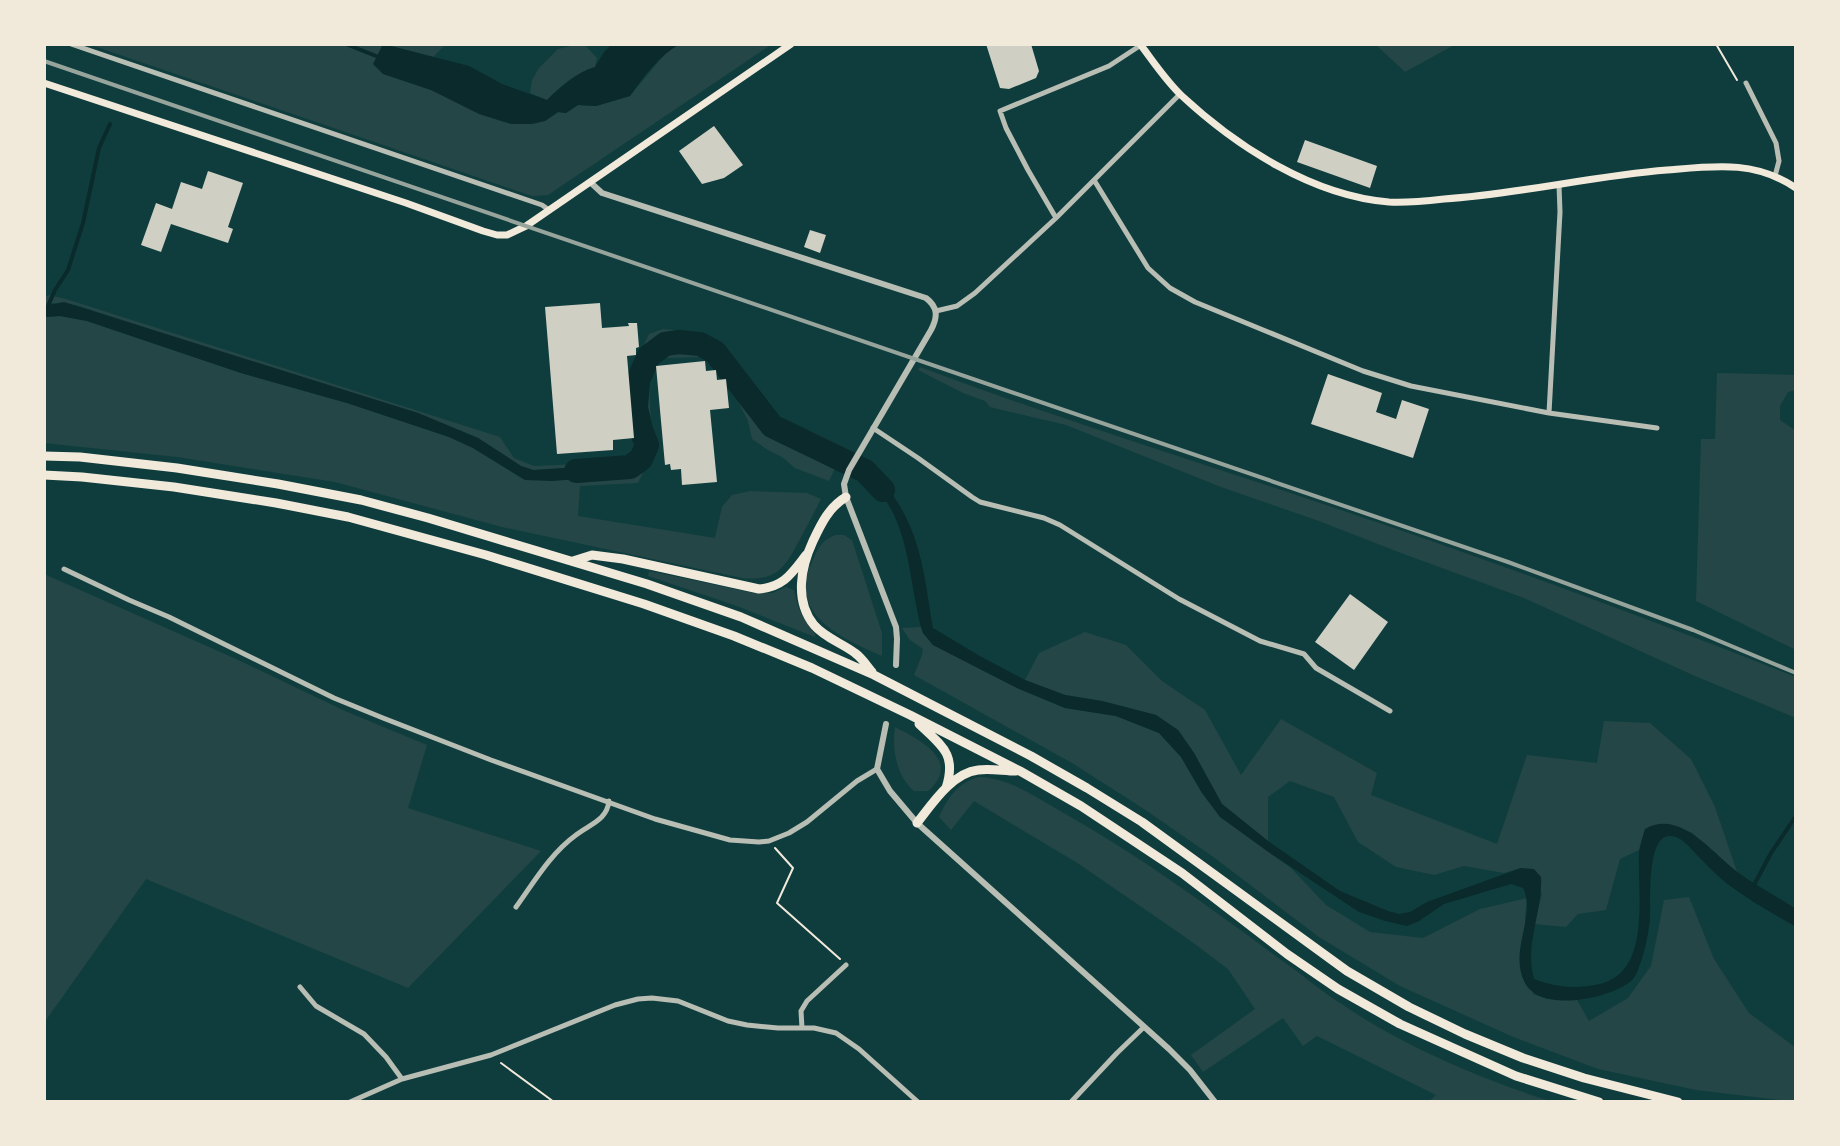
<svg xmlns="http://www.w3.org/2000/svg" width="1840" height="1146" font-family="Roboto,sans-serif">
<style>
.green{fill:#244646}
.water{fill:#0a2a2b}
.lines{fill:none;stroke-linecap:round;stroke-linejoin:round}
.stream{stroke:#0a2a2b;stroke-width:4}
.river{stroke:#0a2a2b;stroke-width:24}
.building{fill:#cfcfc3}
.path{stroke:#f1e9da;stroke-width:2}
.minor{stroke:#b8beb3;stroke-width:5}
.tertiary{stroke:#b8beb3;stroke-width:6}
.secondary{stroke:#f1e9da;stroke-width:7}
.trunk{stroke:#f1e9da;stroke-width:9}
.rail{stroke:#97a49c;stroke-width:4}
</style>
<rect width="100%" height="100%" fill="#0f3d3e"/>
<path class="green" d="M88 44H446L433 57 383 44 384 74 431 90 452 99 545 121 558 112 566 113 578 105 596 106 630 96 668 50 680 44H772L548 195 532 196Z
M1375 44H1456L1405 72Z
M571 46H586L597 58 595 67C576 72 560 87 547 100L530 93 532 80 539 68 558 49Z
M48 295 66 299 500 437 514 458 534 466 603 463 632 455 636 452 638 444 632 370 649 334 663 329 682 331 703 336 719 347 770 413 844 449 829 481 795 468 782 457 768 450 752 439 748 421 732 389 728 377 706 357 666 358 652 364 649 378 652 454 638 483 580 486 578 516 715 538 722 507 732 495 750 491 807 493 821 499C814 513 807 526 800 539 786 566 777 582 742 578L502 527 335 482 177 457 44 443V317L60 316 87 321 241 373 347 403 449 437 473 448 525 480 610 466 534 470 521 466 478 438 418 413 257 364 76 305 51 303 44 306V298Z
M920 367C1047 415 1177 455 1305 498 1470 553 1634 613 1796 677V718L1695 676 1524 598 1401 553 1319 521 1221 487 1066 425 990 407 985 401 963 393 918 370Z
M1717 373 1796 375V390L1788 392 1780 406V420L1796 431V650L1696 601 1701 439H1715Z
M836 535H844L852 540 882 633V656C843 639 786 614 812 562 818 549 821 540 836 535Z
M649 571 754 593H772L786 587 794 590C797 607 804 621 815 634V637L737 606 648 576Z
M44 574 234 658 345 711 427 745 408 808 541 851 408 988 146 879 44 1023Z
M921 627 923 633 933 645 1017 688 1065 708 1116 716 1159 733 1181 757 1202 793 1267 851 1291 868 1326 905 1370 932 1423 938 1480 909 1527 898 1525 917 1533 994 1547 999 1577 1000 1589 1021 1628 998 1651 966 1664 900 1689 897 1714 959 1749 1013 1796 1048V1102L1696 1090 1598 1069 1511 1036 1400 986 1319 937 1212 856 1144 809 1072 763 914 675 922 655 923 649 910 640 902 628Z
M1085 632 1126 645 1162 681 1205 710 1241 775 1281 719 1377 773 1371 795 1497 844 1527 755 1597 763 1604 721 1650 723 1691 759 1715 807 1737 872 1691 832 1645 829 1639 850 1620 859 1606 910 1578 914 1566 927 1534 924 1542 894 1521 868 1504 873 1464 866 1434 875 1396 867 1358 842 1334 797 1290 781 1268 797V841L1222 804 1194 753 1179 731 1156 715 1102 701 1065 695 1025 680 1039 653Z
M895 727C921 740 962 762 928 791H914C896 775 892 750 895 727Z
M979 777C1009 778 1036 797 1062 812 1139 855 1212 909 1284 962 1304 976 1322 992 1343 1005 1403 1046 1483 1080 1553 1102H1428L1436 1095 1317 1036 1303 1046 1283 1018 1203 1072 1191 1055 1255 1009 1228 969 1188 939 1079 864 974 801 951 830 939 817C948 798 957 783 979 777Z"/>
<path class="water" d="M383 44 469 66 502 84 547 100C560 87 576 73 595 67L604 52 612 44H680C660 55 643 77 630 96L596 106 578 105 566 113 558 112 545 121 532 124H511L479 114 431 90 383 74 373 64Z
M64 302 418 413 478 438 521 466 533 470 610 465 605 477 552 481 525 480 473 448 449 437 347 403 241 373 87 321 60 316 44 317V306Z
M862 464C874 469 882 480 889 490 922 534 924 576 933 628L978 655 1025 680 1065 695 1102 701 1156 715 1178 730 1194 753 1222 804 1268 841 1340 891 1388 911 1399 914 1410 912 1427 902 1521 868 1534 869 1541 877C1543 911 1524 945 1534 979 1555 987 1572 989 1595 985 1653 976 1637 894 1639 853 1640 844 1643 836 1645 829 1680 809 1711 852 1736 871 1755 885 1776 896 1796 909V927C1774 914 1750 901 1729 885 1718 877 1708 866 1698 856 1690 848 1681 835 1669 836 1646 837 1651 903 1650 920 1648 935 1645 952 1639 967 1637 973 1635 978 1630 982 1607 999 1541 1013 1525 983 1508 951 1537 916 1523 888L1511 884 1444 904 1419 921 1407 926 1385 921 1359 912 1267 851 1220 817 1202 793 1181 757 1159 733 1116 716 1065 708 1017 688 933 645 923 633 921 627C907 573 910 506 858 473Z"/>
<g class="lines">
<path class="stream" d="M346 44 381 58
M48 306 55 290 68 270 83 223 99 148 110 124
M1754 885 1771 853 1796 816"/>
<path class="river" d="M576 471 630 467 641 459 647 445 641 430 636 408 638 380 649 356 665 344 679 342 700 344 715 352 772 426 865 471 883 490"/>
</g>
<path class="building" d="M986 44H1031L1039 71 1036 78 1009 89 1000 88Z
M714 126 743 165 724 178 702 184 679 151Z
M1305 140 1377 166 1370 188 1297 162Z
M208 171 243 183 228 227 233 229 228 243 171 224 161 252 141 245 156 203 172 209 181 182 202 189Z
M810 230 826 235 820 253 804 247Z
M600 303 602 328 629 326 628 323H637L639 347 636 348V355L627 356 634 438 613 440V450L557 454 545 307Z
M705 361 706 371 716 370 717 380 726 379 729 408 710 410 717 482 682 485 681 469 671 470 670 464 665 465 656 366Z
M1328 374 1382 393 1376 412 1396 419 1402 400 1429 409 1413 458 1311 424Z
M1350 594 1388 622 1354 670 1315 642Z"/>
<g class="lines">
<path class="path" d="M1716 44 1737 80
M775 848 793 868 777 903 840 959
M501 1063 554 1102"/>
<path class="minor" d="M71 44 542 205 549 210
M1746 83 1776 143 1779 161 1775 176
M1094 180 1148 268 1170 288 1195 302 1363 371 1411 386 1549 413 1657 428
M1056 218 1028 170 1006 128 1000 111 1109 66 1141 45
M936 311 957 306 975 293 1056 218 1180 94
M1549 413 1560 212 1559 185
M873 428 918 458 972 497 980 502 1044 518 1060 525 1179 599 1260 641 1304 654 1316 668 1390 711
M64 569 129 600 169 617 334 698 383 718 491 760 655 819 730 840 759 842 769 841 789 833 807 822 857 781 877 769
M516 907C534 882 551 853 576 835 590 824 607 820 609 801
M300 987 316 1006 364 1034 386 1057 402 1079
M802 1028 801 1011 807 1001 846 965
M350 1102 402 1079 491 1055 615 1005 638 999 652 998 678 1001 728 1021 747 1025 778 1028H814L836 1033 859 1049 918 1102
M1071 1102 1117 1053 1144 1027"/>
<path class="tertiary" d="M590 182 602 193 926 298C938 307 938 317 931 330L849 470 844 484 846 497 896 627 897 639 896 665
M886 724 877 769 890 791 917 823 1169 1049 1190 1070 1215 1102"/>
<path class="secondary" d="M1140 44C1153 61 1166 81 1182 96 1237 147 1313 196 1389 202 1407 203 1426 201 1444 199 1519 194 1592 176 1667 170 1714 166 1755 160 1796 188
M44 83 406 203 483 231 497 235H507L526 226 791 44"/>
<path class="trunk" d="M44 456 80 457 177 468 278 484 361 500 428 518 647 584 741 617 874 675 1031 756 1087 788 1142 822 1347 971 1409 1007 1465 1034 1523 1058 1584 1078 1678 1102
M44 475 82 477 174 487 276 503 348 517 486 555 644 604 734 636 812 668 910 715 1020 771 1081 806 1182 873 1287 954 1338 989 1400 1024 1516 1076 1599 1102
M846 497C829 507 821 524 813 541 801 567 794 600 814 625 825 638 842 643 855 653 862 658 867 666 872 672
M573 561 592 555 623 559 759 589C784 587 792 573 806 555
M919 724C942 746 957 754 946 788
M917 823C932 804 952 773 978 770 990 768 1004 771 1016 771"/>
<path class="rail" d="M44 61 1508 562 1693 630 1796 673"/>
</g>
<rect width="1840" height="1146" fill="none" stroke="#f1e9da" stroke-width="92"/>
</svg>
